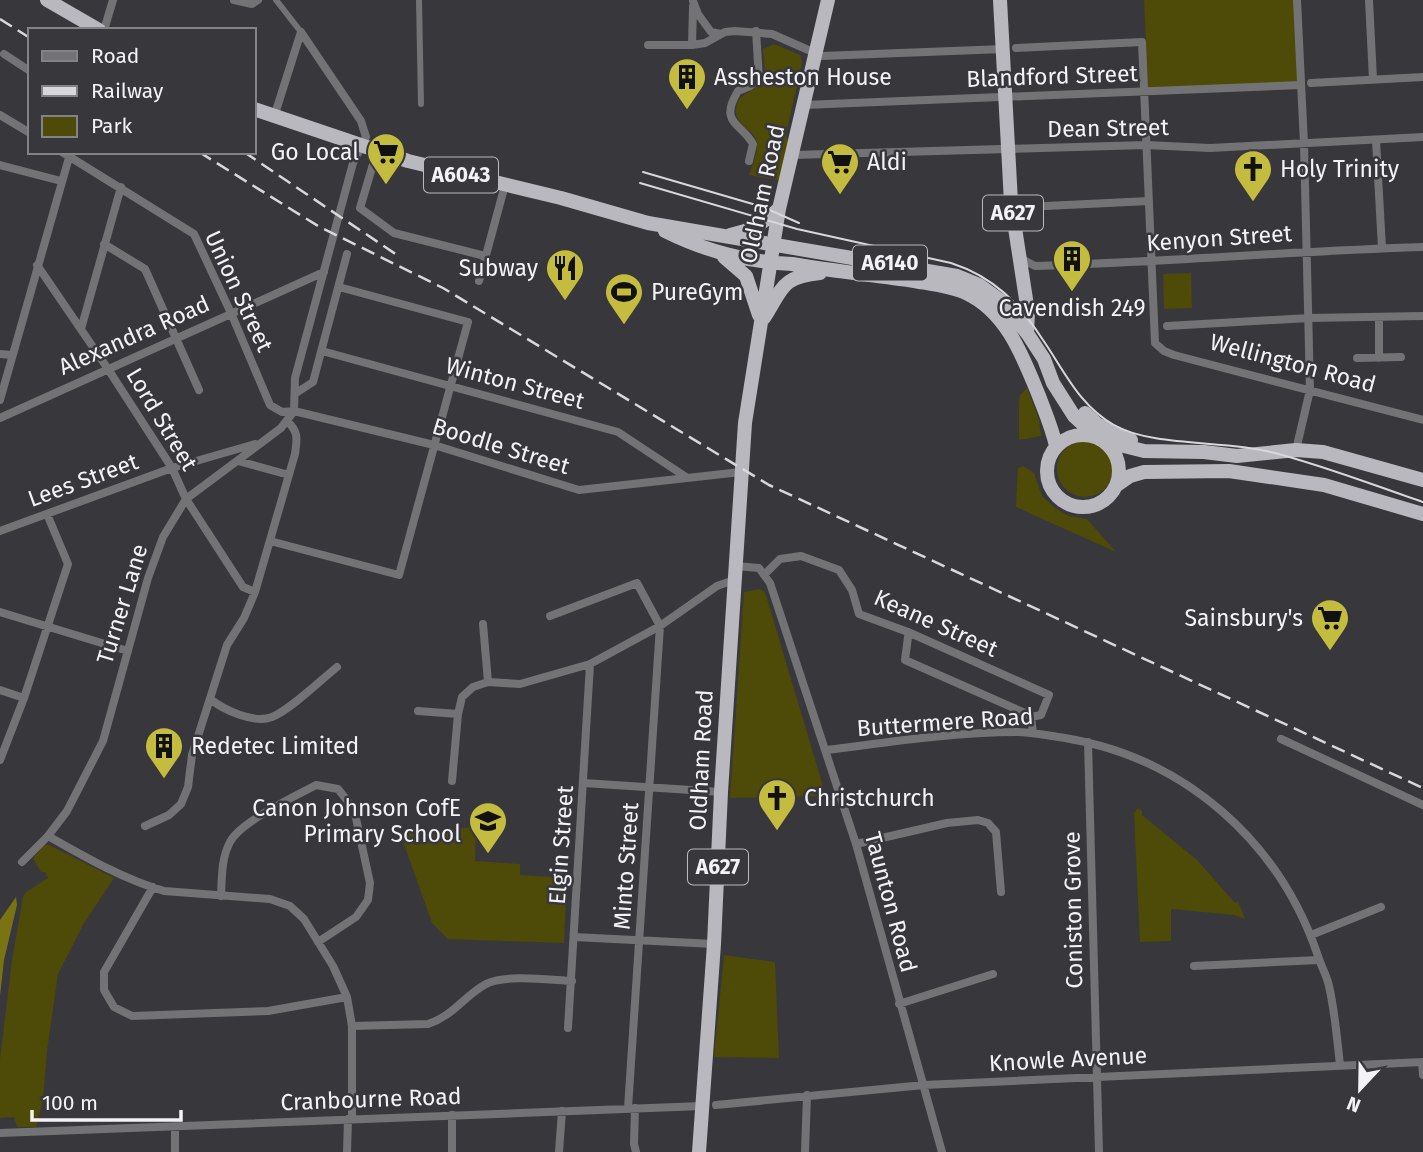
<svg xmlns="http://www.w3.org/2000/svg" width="1423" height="1152" font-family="'Fira Sans',sans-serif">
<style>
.green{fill:#4e4a07}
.forest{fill:#797313}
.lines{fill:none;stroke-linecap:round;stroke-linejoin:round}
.pedestrian{stroke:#737375;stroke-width:6}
.minor{stroke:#737375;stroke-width:8}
.trunk{stroke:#b8b8be;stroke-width:14}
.tram{stroke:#d8d7db;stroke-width:2}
.rail{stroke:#d8d7db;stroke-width:2.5;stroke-dasharray:14 7;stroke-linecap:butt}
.labels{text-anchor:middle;stroke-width:5;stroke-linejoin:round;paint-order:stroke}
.shield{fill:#38373c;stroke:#bbbabe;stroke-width:2}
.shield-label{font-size:21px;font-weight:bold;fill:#f3f2f6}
.street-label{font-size:23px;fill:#f3f2f6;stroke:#38373c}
.poi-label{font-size:23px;fill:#f3f2f6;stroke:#38373c;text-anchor:start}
</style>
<rect width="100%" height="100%" fill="#38373c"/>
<path class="green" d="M1144 0H1296L1298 82 1148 88Z
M774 44 800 55 802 63 786 134 788 142 779 180 749 175C752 166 758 153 757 143 756 131 737 126 736 112 735 89 760 94 764 76 766 68 763 57 763 49Z
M1191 273 1192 308 1164 309 1163 274Z
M1027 388 1039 419 1041 436 1019 440V401L1020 395Z
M1057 469a28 28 0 1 1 56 0a28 28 0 1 1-56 0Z
M1023 466 1034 473 1042 496 1055 508 1069 516 1087 519 1116 552 1016 507 1018 468Z
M760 589 765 592 826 796 730 798 744 592Z
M1138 808 1142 811V815L1197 860 1235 903 1238 901 1245 919 1234 915 1171 909V941L1140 942 1134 813Z
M490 826 489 832H476L475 861 520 864V875L567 878 564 943 448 939 432 923 400 833Z
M44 845H49L114 878 84 923 58 974 47 1051 43 1100 36 1127H17L14 1117 0 1118V1059L12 960 23 897 26 892 48 878 45 872H41L33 858Z
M724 955 775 962 779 1058 714 1057Z"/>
<path class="forest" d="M16 897 17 905 4 960 0 996V920Z"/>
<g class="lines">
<path class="pedestrian" d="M276 0 301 32
M419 0 421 104"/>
<path class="minor" d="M234 0 252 4 258 0
M1369 0 1373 79
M693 1 698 14 711 32 721 34
M104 30 113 0
M648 45H692L705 43 725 32 735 31 772 34 822 56 1004 49
M692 45 693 6
M1016 48 1142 42 1155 343 1164 351 1174 355 1423 420
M4 54 30 71
M1311 83 1423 77
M804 105 1300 85
M0 115 30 133
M274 117 301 32
M1376 140 1382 248
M377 151 360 208 394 233 485 256
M62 152 194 234 231 313 270 405 282 412 294 411 434 445 579 490 741 472
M793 155 1146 145 1210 148 1423 137
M749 161 753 144C742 123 718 124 738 91L750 86 759 79 756 31
M0 165 61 181
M1011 202 1018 206 1025 207 1149 201
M104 244 145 269 199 390
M1020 258 1035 266C1165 262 1294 251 1423 247
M37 265 108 369 172 468 186 499 243 587 255 592 295 454C297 439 299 432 287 421
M479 281 505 185
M1167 326 1309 318 1423 316
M81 329 121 187
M322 351 618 432 686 477
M0 354 12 355
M1357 358 1401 357
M1379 358V317
M296 393 313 382 347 254
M0 400 70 154
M0 418 324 272
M1296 450 1310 390 1304 144 1297 0
M238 461 289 475
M0 531 172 468 255 444
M270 541 399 575 468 322 339 287
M736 566 759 568 770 583 856 844 942 1152
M764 575 780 559 801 556 839 570 852 590 859 614 908 632 1049 695 1041 715 1031 717
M0 612 128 651
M550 616 637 583 660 626 628 1108
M483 624 488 682
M908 637 905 660 1025 713 1031 717 1033 733
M0 690 24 698
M210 699C224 710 254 724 272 717 290 710 321 680 337 667
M418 711 458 714
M1281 739 1423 805
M1088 742 1099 1152
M827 750C888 742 956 732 1017 732 1033 732 1049 736 1065 738 1185 758 1279 841 1318 956 1321 966 1327 976 1329 986 1335 1012 1337 1039 1340 1065
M0 760 24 698 68 564 47 514
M452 781 458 714 462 697 473 687 488 682 520 684 590 664 660 626 717 586 734 580
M584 783 721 792
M145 826 169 815 181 804 188 787 192 755 227 645 244 618 255 592
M48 836C85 857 123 879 164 891L270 899 290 906 304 919 333 966 347 997 352 1026V1119
M856 844 947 823 978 820 988 823 996 832 1001 892
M22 862 48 836 67 811 103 741 148 578 163 537 186 499 281 428 294 411 295 378 353 163 366 137 361 121 301 32
M153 887 104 972V990L114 1007 132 1016 268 1011 347 997
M221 896C222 878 221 859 230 842 240 822 294 797 316 785L338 789 354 809 370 883 368 900 356 917 318 942
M1311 935 1381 907
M574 937 714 944
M1194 966 1319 960
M899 1004 993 974
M352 1026 428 1024C453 1016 464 996 486 984 505 974 550 980 572 981
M568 1028 590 664
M1422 1062 1423 1075
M716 1105 924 1085 1423 1062
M635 1108 634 1144 636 1152
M0 1133 702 1106
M175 1152V1127
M347 1152 348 1119
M452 1152V1115
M559 1152 562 1111
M805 1152 807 1095"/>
<path class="trunk" d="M47 0 99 30
M1000 0 1011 202 1028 312 1027 333
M254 109 408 161 561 198 648 223 957 276 979 285 1001 301 1027 333 1044 359 1053 383 1074 416 1097 437
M665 231C705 251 747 262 792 264 832 271 873 275 914 281 931 284 950 286 966 293 1007 312 1023 357 1039 396 1045 412 1052 428 1056 446
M730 235C756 229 759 225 779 209
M724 257 746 276 759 315
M764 318C783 289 780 277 820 273
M1085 413 1097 424 1131 440
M1047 471a36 36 0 1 1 72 0a36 36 0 1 1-72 0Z
M1104 441 1144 451 1204 452 1237 456 1296 450 1323 452 1423 480
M1117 485 1130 476 1144 472 1229 471 1324 485 1423 514
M699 1152 714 944 721 792 745 423 779 209 828 0"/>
<path class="tram" d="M643 172 763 207 799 223
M640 183 797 229 951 263C994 277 1019 303 1043 340 1065 372 1079 405 1114 425 1152 447 1225 440 1271 452 1322 465 1373 485 1423 502"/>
<path class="rail" d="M0 19 30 38
M199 152 318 226 443 288 769 485 1423 788
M244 152 400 257"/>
</g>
<defs>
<symbol id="building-pin" viewBox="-11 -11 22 30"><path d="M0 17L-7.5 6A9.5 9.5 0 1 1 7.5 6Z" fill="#c4bc3e" stroke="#38373c"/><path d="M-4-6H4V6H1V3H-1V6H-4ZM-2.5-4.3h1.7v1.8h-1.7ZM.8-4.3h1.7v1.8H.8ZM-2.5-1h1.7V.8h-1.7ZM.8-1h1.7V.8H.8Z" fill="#111"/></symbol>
<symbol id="supermarket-pin" viewBox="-11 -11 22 30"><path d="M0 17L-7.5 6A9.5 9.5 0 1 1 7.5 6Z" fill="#c4bc3e" stroke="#38373c"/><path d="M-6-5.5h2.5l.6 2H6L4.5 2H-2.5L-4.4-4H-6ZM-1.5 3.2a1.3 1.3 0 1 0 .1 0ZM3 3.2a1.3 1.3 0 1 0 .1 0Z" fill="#111"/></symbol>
<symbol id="church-pin" viewBox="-11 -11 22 30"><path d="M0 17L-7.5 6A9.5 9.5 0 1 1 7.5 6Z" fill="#c4bc3e" stroke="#38373c"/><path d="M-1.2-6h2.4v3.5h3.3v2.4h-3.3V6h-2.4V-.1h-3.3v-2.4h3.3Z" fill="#111"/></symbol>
<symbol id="restaurant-pin" viewBox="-11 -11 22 30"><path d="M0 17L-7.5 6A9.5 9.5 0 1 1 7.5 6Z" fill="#c4bc3e" stroke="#38373c"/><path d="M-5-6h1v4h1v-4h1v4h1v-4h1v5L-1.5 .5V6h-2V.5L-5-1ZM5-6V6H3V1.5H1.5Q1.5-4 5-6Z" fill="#111"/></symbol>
<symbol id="stadium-pin" viewBox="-11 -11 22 30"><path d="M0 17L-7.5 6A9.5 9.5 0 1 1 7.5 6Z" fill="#c4bc3e" stroke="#38373c"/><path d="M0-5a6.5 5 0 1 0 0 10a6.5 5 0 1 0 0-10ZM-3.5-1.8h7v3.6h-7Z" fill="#111"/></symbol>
<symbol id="school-pin" viewBox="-11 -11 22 30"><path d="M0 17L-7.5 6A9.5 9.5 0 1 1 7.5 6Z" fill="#c4bc3e" stroke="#38373c"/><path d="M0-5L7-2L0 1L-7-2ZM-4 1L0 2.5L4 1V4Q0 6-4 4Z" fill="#111"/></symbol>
</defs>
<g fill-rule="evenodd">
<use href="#building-pin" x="665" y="55" width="44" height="60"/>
<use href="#supermarket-pin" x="364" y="130" width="44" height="60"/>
<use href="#supermarket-pin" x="818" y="140" width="44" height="60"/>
<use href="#church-pin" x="1231" y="147" width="44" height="60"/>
<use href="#building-pin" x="1050" y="237" width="44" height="60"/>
<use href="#restaurant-pin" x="543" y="246" width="44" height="60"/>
<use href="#stadium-pin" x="602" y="270" width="44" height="60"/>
<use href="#supermarket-pin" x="1308" y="596" width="44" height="60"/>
<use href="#building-pin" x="142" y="724" width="44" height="60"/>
<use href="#church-pin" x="755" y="776" width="44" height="60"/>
<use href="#school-pin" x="466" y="799" width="44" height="60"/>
</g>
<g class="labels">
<g class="shield">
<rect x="424" y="157.5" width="74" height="35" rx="5"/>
<rect x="983" y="195.5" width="60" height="35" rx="5"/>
<rect x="853" y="245.5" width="74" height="35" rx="5"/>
<rect x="688" y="849.5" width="60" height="35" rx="5"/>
</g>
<g class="shield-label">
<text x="461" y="182">A6043</text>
<text x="1013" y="220">A627</text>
<text x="890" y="270">A6140</text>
<text x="718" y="874">A627</text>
</g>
<g class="street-label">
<text transform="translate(1052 76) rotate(-2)" y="8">Blandford Street</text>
<text transform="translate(1108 128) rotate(-1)" y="8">Dean Street</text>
<text transform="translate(762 194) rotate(-78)" y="8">Oldham Road</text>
<text transform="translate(1219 238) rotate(-4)" y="8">Kenyon Street</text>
<text transform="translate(239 291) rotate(65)" y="8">Union Street</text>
<text transform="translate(134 335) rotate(-24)" y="8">Alexandra Road</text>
<text transform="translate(1293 363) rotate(15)" y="8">Wellington Road</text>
<text transform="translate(515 383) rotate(15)" y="8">Winton Street</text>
<text transform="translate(162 419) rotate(59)" y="8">Lord Street</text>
<text transform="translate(501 446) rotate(17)" y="8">Boodle Street</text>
<text transform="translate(83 480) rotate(-20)" y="8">Lees Street</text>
<text transform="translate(122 604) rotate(-73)" y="8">Turner Lane</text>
<text transform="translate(936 623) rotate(24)" y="8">Keane Street</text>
<text transform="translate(945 722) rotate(-4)" y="8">Buttermere Road</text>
<text transform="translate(701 760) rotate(-87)" y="8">Oldham Road</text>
<text transform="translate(561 845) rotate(-86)" y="8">Elgin Street</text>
<text transform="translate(626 866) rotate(-86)" y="8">Minto Street</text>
<text transform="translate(891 902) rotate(75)" y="8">Taunton Road</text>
<text transform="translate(1073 910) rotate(-91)" y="8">Coniston Grove</text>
<text transform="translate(1068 1059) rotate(-3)" y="8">Knowle Avenue</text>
<text transform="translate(371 1099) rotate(-2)" y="8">Cranbourne Road</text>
</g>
<g class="poi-label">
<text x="714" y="85">Assheston House</text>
<text x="359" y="160" text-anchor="end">Go Local</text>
<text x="867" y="170">Aldi</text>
<text x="1280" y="177">Holy Trinity</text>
<text x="538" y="276" text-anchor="end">Subway</text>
<text x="651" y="300">PureGym</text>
<text x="1072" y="316" text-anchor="middle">Cavendish 249</text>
<text x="1303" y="626" text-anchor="end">Sainsbury's</text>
<text x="191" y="754">Redetec Limited</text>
<text x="804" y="806">Christchurch</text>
<text x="461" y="816" text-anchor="end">Canon Johnson CofE<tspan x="461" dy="26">Primary School</tspan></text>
</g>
</g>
<rect x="28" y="28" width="228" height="126" fill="#38373c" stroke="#838286" stroke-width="2"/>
<rect x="42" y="51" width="35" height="10" fill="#737375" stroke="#838286" stroke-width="2"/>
<text x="91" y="63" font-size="21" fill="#f3f2f6">Road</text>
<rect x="42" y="86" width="35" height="10" fill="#d8d7db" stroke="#838286" stroke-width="2"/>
<text x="91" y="98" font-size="21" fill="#f3f2f6">Railway</text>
<rect x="42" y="116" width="35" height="21" fill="#4e4a07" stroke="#838286" stroke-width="2"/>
<text x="91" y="133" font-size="21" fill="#f3f2f6">Park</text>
<g transform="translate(1360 1089) rotate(202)" stroke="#38373c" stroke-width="5" paint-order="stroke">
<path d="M0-5L12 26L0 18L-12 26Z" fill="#f3f2f6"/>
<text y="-10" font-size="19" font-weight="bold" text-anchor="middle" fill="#f3f2f6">N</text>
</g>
<path d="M32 1110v10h149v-10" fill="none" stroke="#f3f2f6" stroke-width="3.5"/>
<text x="42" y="1110" font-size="21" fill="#f3f2f6" stroke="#38373c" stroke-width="5" paint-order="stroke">100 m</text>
</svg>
